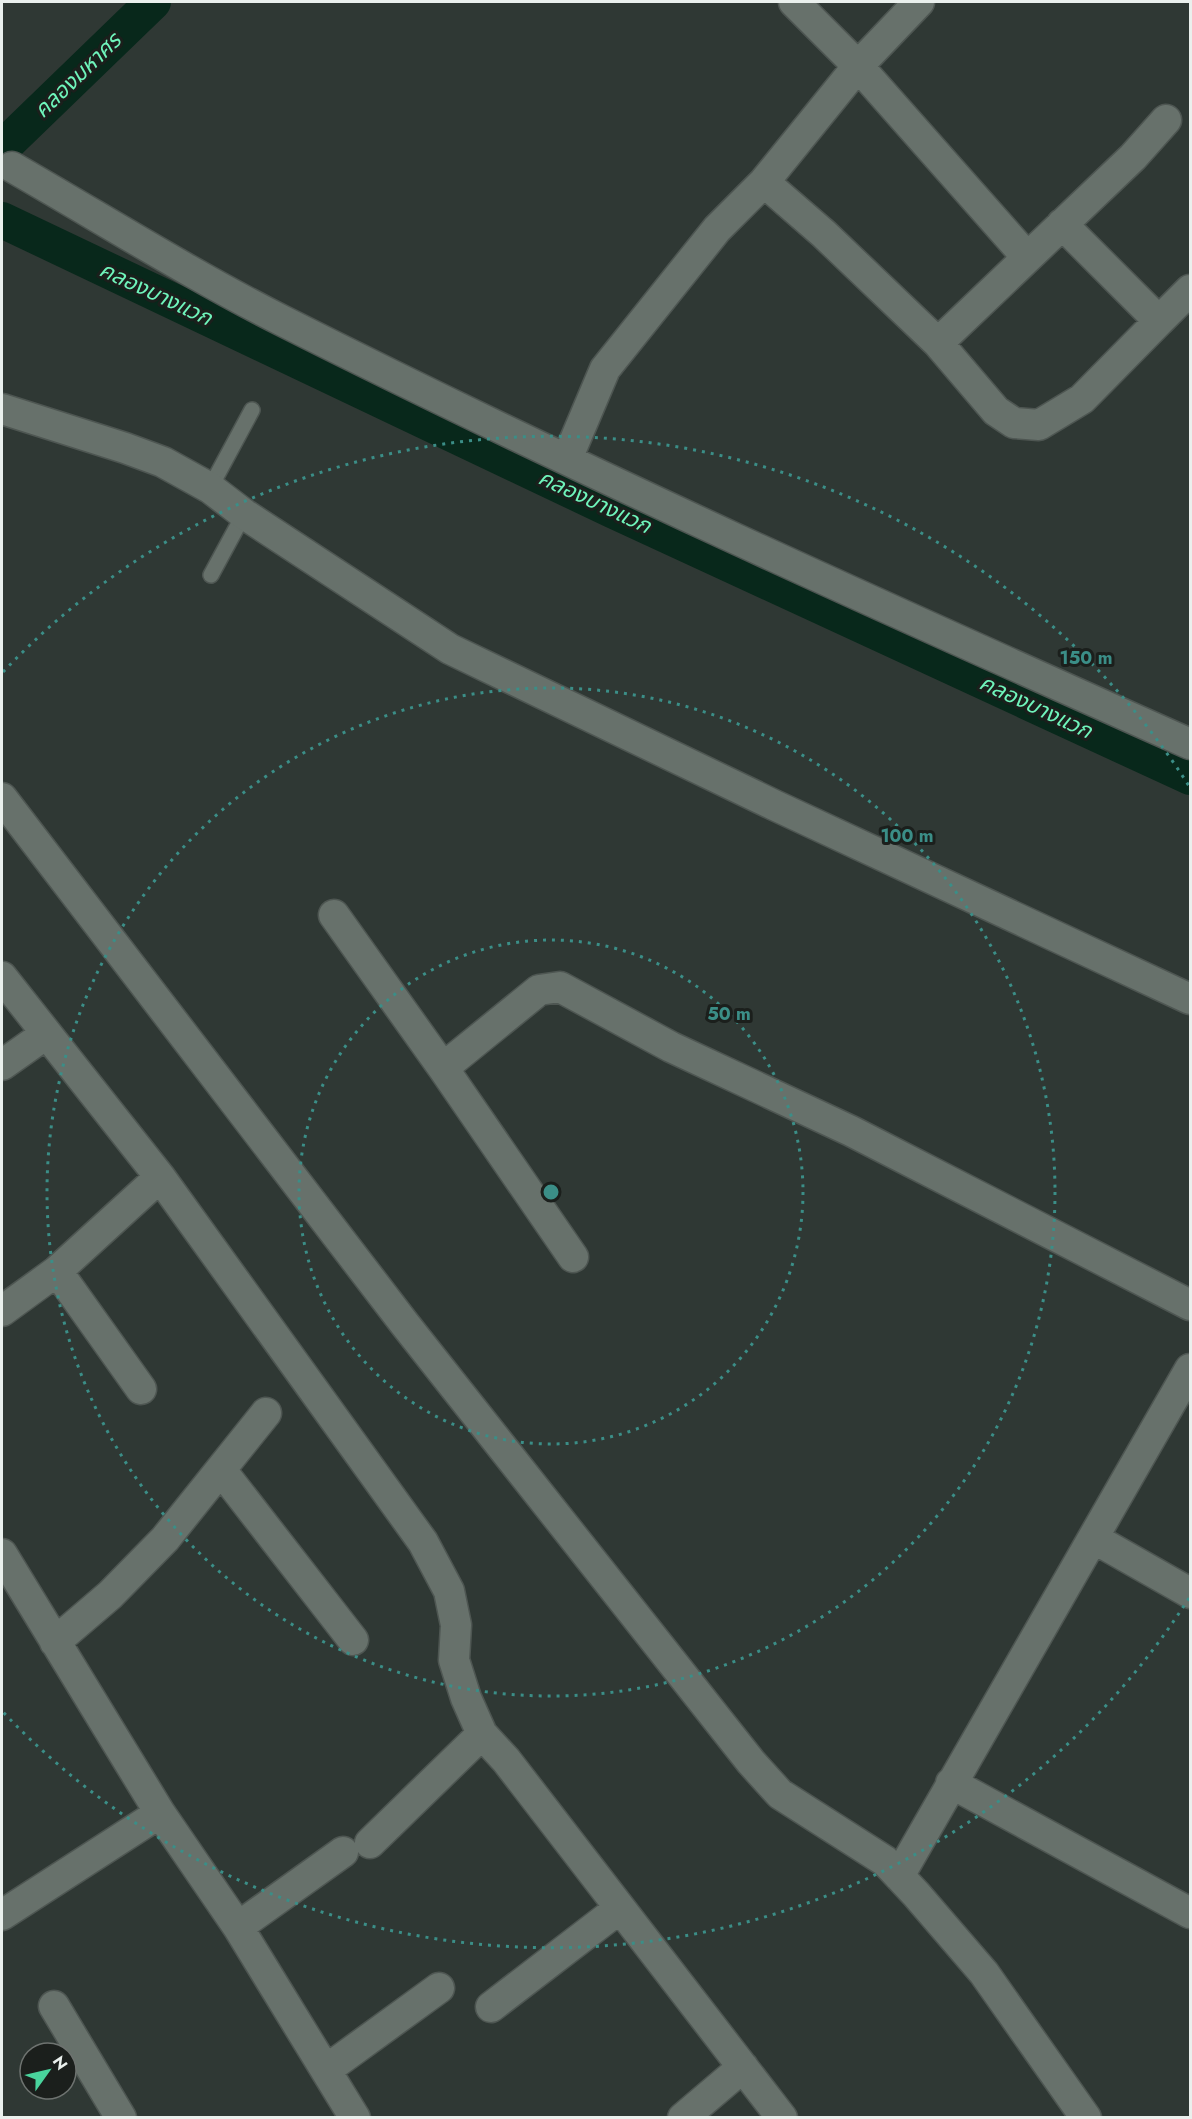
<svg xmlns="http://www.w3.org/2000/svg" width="1192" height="2119" font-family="Jost,'Noto Sans Thai',sans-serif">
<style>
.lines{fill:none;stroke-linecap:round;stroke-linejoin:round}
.canal{stroke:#08281b;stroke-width:36}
.service-casing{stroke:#4e5652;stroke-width:18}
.minor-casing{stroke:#4e5652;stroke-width:33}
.service{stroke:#67716b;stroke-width:15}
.minor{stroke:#67716b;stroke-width:30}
.ring{fill:none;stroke:#3b8e87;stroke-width:3;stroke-dasharray:3 6}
.labels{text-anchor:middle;stroke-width:6;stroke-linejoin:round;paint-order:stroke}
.water-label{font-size:22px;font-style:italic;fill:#6ff4bb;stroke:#1b1f1c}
.centre{fill:#3b8e87;stroke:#1b1f1c;stroke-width:3}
.ring-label{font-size:18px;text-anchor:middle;font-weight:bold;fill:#3b8e87;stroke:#1b1f1c;stroke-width:6;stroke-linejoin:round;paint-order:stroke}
</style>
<rect width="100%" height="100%" fill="#2f3834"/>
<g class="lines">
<path class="canal" d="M2 148 153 2
M2 220 612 510 1190 777"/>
<defs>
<path id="service" d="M210 488 252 410
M211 575 244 514"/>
<path id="minor" d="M794 2 858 66 1026 256
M12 167C101 218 190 274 281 320 580 471 885 608 1190 744
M764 182 824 234 938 343 996 411 1014 423 1039 425 1082 399 1159 321
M1062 224 1159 321 1190 290
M938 343 1133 157 1166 120
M2 409 125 448 163 462 210 488 244 514 450 649 774 805 1190 999
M567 459 605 369 717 229 764 182 858 66 919 2
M2 798 404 1323 751 1762 780 1794 885 1861 916 1894 984 1973 1086 2118
M334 915 443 1068 539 990 560 987 671 1047 851 1131 1190 1305
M2 977 160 1177 423 1542 449 1591 456 1625 454 1660 466 1698 482 1734 506 1760 782 2118
M2 1065 46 1034
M443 1068 573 1257
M57 1271 141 1389
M2 1311 57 1271 160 1177
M221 1470 353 1640
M1093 1538 1190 1593
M2 1554 160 1813
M55 1642 110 1595 165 1539 266 1413
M951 1783 1190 1913
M370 1843 482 1734
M899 1876 1190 1369
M2 1915 160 1813 238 1927 355 2118
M238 1927 343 1852
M54 2006 121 2118
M491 2007 620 1908
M326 2070 439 1988
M683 2118 743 2067"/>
</defs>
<use href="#service" class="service-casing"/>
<use href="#minor" class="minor-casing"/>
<use href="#service" class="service"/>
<use href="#minor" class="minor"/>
</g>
<g class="ring">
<circle cx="551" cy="1192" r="252"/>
<circle cx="551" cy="1192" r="504"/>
<path d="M1189 1598A756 756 0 0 1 3 1712M3 672A756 756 0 0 1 1189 786"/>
</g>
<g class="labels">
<g class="water-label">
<text transform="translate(77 75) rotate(-44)" y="8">คลองมหาศร</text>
<text transform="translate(156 293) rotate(25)" y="8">คลองบางแวก</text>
<text transform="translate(595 501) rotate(25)" y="8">คลองบางแวก</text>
<text transform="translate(1036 706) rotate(25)" y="8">คลองบางแวก</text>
</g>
</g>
<circle cx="551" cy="1192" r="9" class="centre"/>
<g class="ring-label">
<text x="1086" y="664">150 m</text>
<text x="907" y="842">100 m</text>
<text x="729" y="1020">50 m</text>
</g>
<rect width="1192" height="2119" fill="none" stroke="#eaf0ed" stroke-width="6"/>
<g transform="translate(48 2071) rotate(56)"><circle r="28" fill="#1b1f1c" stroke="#6e7370" stroke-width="1.5"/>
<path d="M0-4.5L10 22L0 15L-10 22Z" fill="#49d49d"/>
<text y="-9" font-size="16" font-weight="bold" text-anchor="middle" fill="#eaf0ed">N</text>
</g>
</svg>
